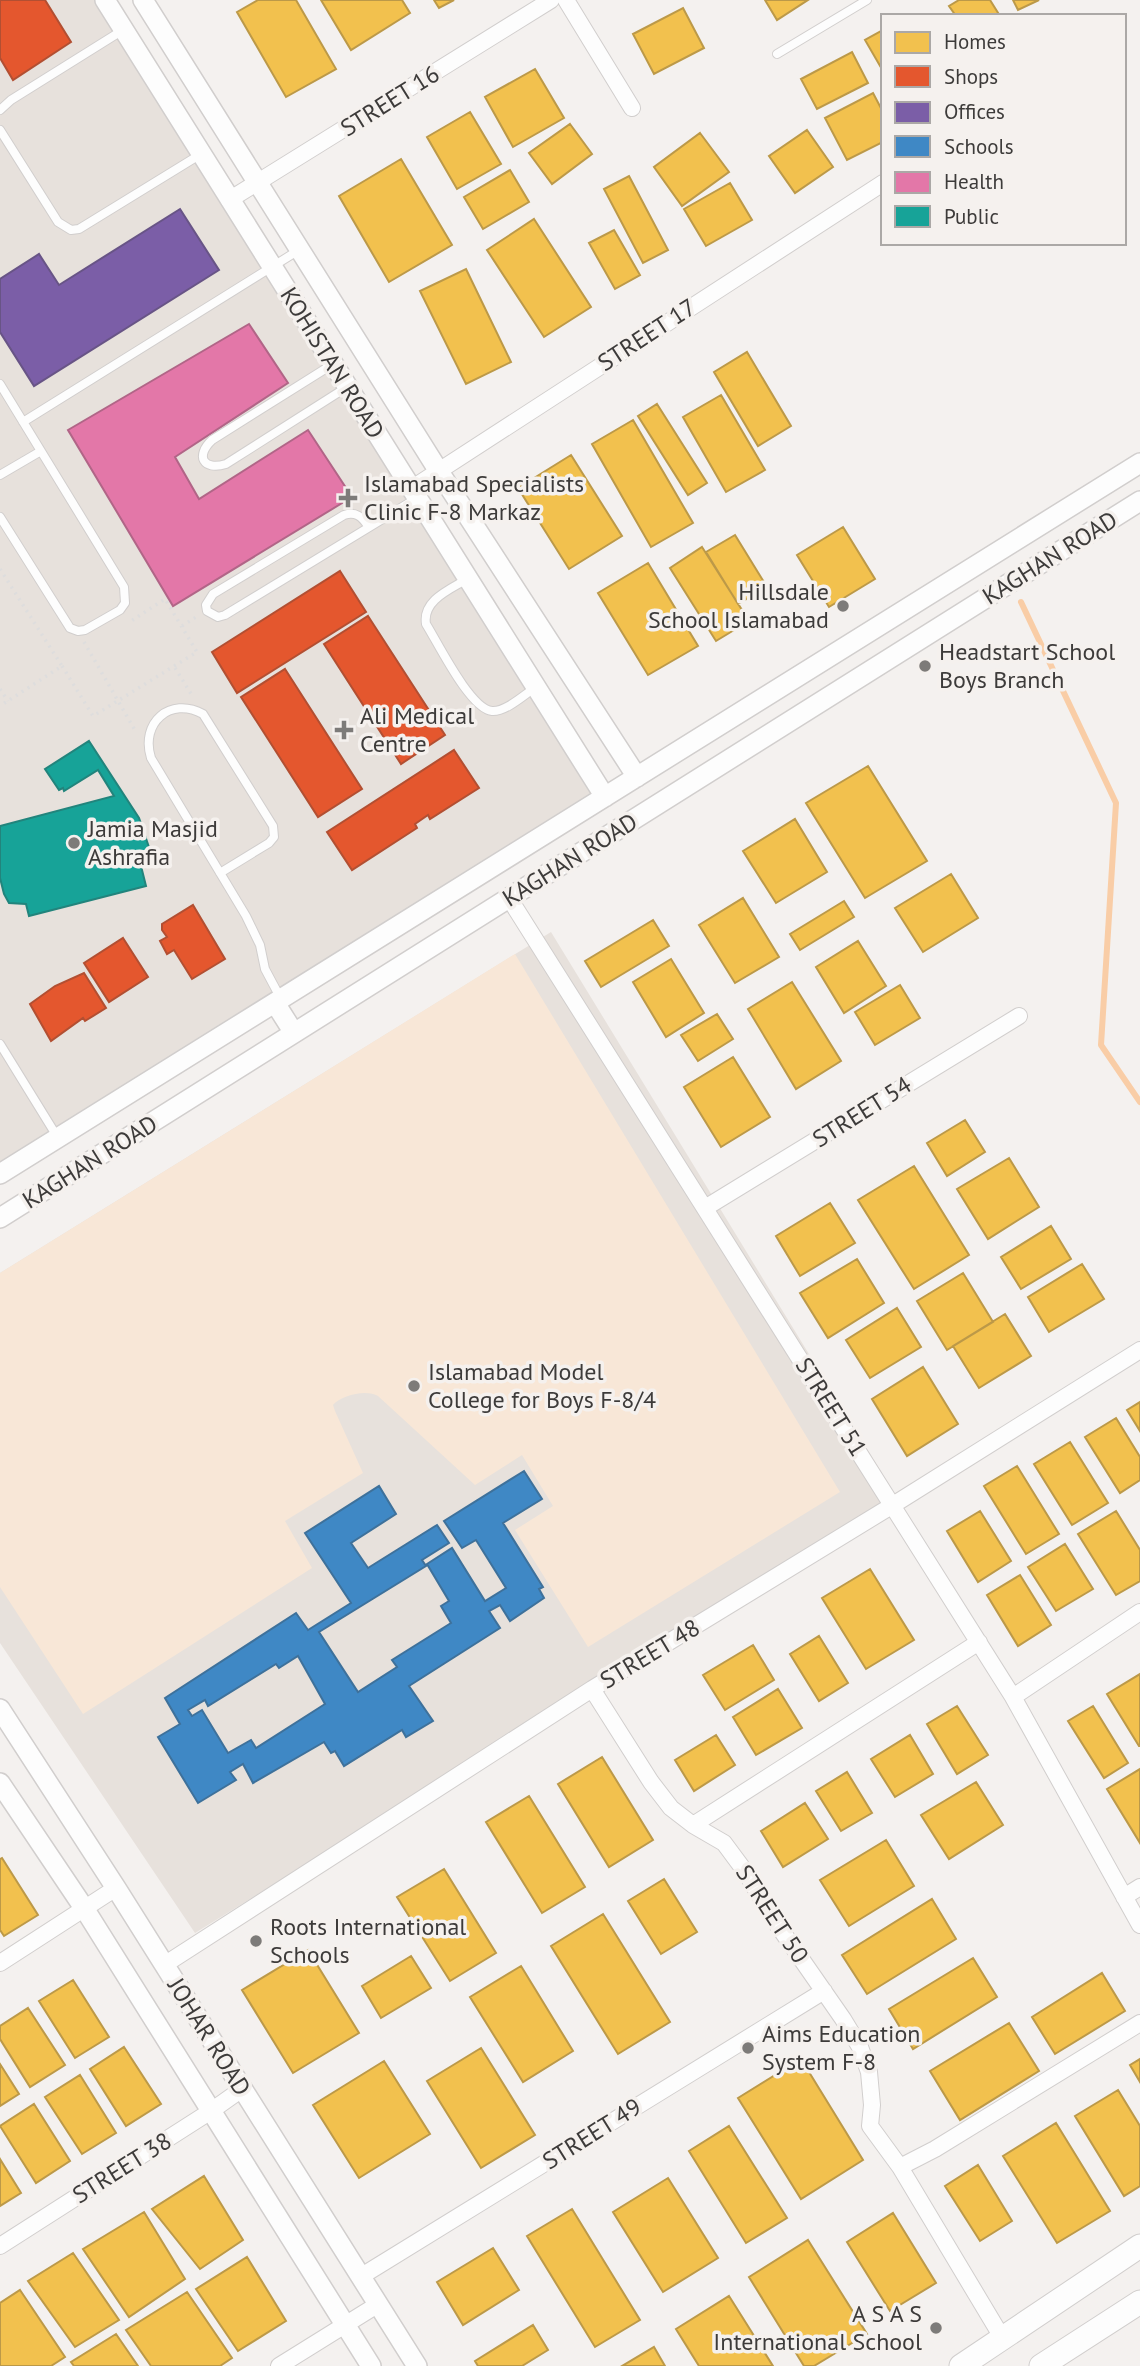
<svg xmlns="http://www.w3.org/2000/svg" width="1140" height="2366" font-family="'PT Sans',sans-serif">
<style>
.built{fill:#e7e1dc}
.green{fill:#f8e7d7}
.homes{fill:#f2c14e;stroke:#bc9948;stroke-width:2}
.shops{fill:#e4572e;stroke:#b24f32;stroke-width:2}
.offices{fill:#7b5ea7;stroke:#685486;stroke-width:2}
.schools{fill:#3f88c5;stroke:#3e719b;stroke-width:2;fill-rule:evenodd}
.health{fill:#e377a8;stroke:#b16587;stroke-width:2}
.public{fill:#17a398;stroke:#22847c;stroke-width:2}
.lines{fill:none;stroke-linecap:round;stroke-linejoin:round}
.stream{stroke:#f9cda6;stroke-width:6}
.service-casing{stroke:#d1cecd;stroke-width:10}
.minor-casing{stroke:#d1cecd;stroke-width:18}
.tertiary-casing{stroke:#d1cecd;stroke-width:22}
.secondary-casing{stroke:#d1cecd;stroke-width:25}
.path{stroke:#dedddd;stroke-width:3.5;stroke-dasharray:2 5;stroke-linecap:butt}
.service{stroke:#fdfdfd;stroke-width:8}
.minor{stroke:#fdfdfd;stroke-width:16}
.tertiary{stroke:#fdfdfd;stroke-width:19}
.secondary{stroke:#fdfdfd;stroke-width:23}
.poi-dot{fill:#7d7b79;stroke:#f5f1ee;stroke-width:2.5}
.labels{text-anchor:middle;stroke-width:7;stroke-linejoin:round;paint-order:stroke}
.street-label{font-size:24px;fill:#3d3b3a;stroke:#f5f1ee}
.poi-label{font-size:24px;fill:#3d3b3a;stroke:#f5f1ee;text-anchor:start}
</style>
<rect width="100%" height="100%" fill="#f4f1ef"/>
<path class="built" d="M0 0H104L605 797 0 1174Z
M551 932 897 1498 195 1933 0 1643V1273Z"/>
<path class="green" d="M515 954 840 1492 588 1647 515 1530 553 1506 522 1455 475 1485 378 1396C367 1389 341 1395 333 1405L335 1411 363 1473 285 1521 312 1568 83 1714 0 1587V1273Z"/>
<path class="homes" d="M258 0H296L336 69 286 97 237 12Z
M321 0H402L410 13 351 50Z
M434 0H454L439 8Z
M765 0H808L777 20Z
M959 0H990L1000 16H956L949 6Z
M1013 0H1039L1018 10Z
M683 8 704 48 654 74 633 34Z
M883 30V71L865 40Z
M852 52 868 83 817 109 801 79Z
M535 69 564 118 513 147 485 97Z
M873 93 883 112V142L847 160 825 118Z
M470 112 501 164 457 189 427 137Z
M570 124 592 154 552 184 529 153Z
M807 130 833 167 795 193 769 156Z
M700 133 729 172 682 206 654 167Z
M401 159 452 245 389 282 339 196Z
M510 170 529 202 483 229 464 197Z
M629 176 668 250 643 263 604 189Z
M730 183 752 220 706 246 684 209Z
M534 219 591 307 544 337 487 250Z
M614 230 640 275 615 289 589 243Z
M466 269 511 362 466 384 420 291Z
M747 352 791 426 758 446 714 372Z
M721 395 765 470 726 492 683 417Z
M657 404 707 483 688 495 638 416Z
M633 420 693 523 651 547 592 444Z
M571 455 622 536 569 569 518 488Z
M843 527 875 579 829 607 797 555Z
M735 535 767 587 738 604 706 552Z
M702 547 749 621 716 641 670 568Z
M648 563 698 646 648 675 598 593Z
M868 766 927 861 865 898 806 803Z
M795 819 827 872 776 903 743 851Z
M951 874 978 918 923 952 895 908Z
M743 898 779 957 735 983 699 925Z
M844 901 854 917 800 950 790 934Z
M653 920 669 946 601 987 585 961Z
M858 941 886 986 844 1013 816 967Z
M671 959 704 1013 666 1037 633 982Z
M792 982 841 1061 796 1089 748 1009Z
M900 985 920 1018 875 1045 855 1012Z
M717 1014 733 1039 698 1061 681 1035Z
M733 1057 770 1117 721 1147 684 1087Z
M965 1120 985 1152 947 1176 927 1143Z
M1009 1158 1039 1207 988 1239 957 1189Z
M914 1166 969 1255 914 1289 858 1200Z
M830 1203 855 1243 800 1276 776 1236Z
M1051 1226 1071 1259 1021 1289 1001 1257Z
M857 1259 884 1303 828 1338 800 1293Z
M1082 1264 1104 1299 1049 1332 1028 1297Z
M963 1273 993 1322 947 1350 917 1301Z
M897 1308 921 1347 870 1378 846 1340Z
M1005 1314 1031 1356 979 1388 953 1346Z
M923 1367 958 1424 907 1456 872 1399Z
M1140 1402V1431L1127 1410Z
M1116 1418 1140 1457V1480L1120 1493 1085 1437Z
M1070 1442 1108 1503 1072 1525 1034 1464Z
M1017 1466 1059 1534 1026 1554 984 1486Z
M980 1511 1011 1561 978 1582 947 1531Z
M1116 1511 1140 1550V1581L1116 1595 1078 1534Z
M1065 1544 1093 1589 1056 1611 1028 1567Z
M870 1569 914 1640 866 1669 822 1598Z
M1020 1575 1051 1625 1018 1646 987 1595Z
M819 1636 848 1683 819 1701 790 1654Z
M753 1645 774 1680 725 1710 703 1675Z
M1140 1674V1746H1139L1107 1694Z
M778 1689 802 1728 756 1755 733 1717Z
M957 1706 988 1755 957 1774 927 1724Z
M1093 1706 1128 1763 1104 1778 1068 1721Z
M716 1735 735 1765 694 1791 675 1760Z
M910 1735 933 1774 895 1797 871 1759Z
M602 1757 653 1840 609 1867 558 1784Z
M1140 1769V1843L1107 1789Z
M847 1772 872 1813 841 1831 816 1791Z
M976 1782 1003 1825 949 1859 921 1815Z
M529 1796 585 1887 542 1913 486 1822Z
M805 1803 828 1839 783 1867 761 1831Z
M886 1840 914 1886 849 1926 820 1880Z
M2 1858 38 1915 4 1936 0 1930V1859Z
M444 1869 496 1953 450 1981 397 1897Z
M664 1879 697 1932 661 1954 628 1901Z
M932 1899 956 1939 867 1994 842 1955Z
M603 1914 670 2022 618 2054 551 1946Z
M308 1950 359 2033 293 2073 242 1990Z
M411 1956 431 1988 381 2018 362 1986Z
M973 1958 997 1997 913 2049 889 2009Z
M521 1966 573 2051 523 2082 470 1997Z
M1102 1973 1125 2011 1055 2054 1032 2017Z
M73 1980 109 2037 75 2058 39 2001Z
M28 2008 65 2065 30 2087 0 2039V2026Z
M1009 2023 1039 2071 960 2120 930 2071Z
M124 2047 161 2104 126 2126 90 2069Z
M481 2048 535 2135 481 2168 427 2081Z
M801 2059 863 2160 801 2199 738 2098Z
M1140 2059V2082L1130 2065Z
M384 2061 430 2134 359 2178 313 2105Z
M0 2064 19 2094 0 2106Z
M80 2075 116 2133 82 2154 45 2097Z
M1118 2090 1140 2126V2186L1124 2196 1075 2116Z
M34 2104 70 2161 36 2183 0 2126Z
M1056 2123 1110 2211 1057 2243 1003 2156Z
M729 2126 787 2218 746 2243 689 2151Z
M0 2159 21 2193 0 2206Z
M978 2165 1012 2221 980 2241 945 2186Z
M204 2176 243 2240 200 2269 152 2209Z
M668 2178 718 2258 663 2292 613 2212Z
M572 2209 640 2320 595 2347 527 2236Z
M144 2212 185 2279 129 2317 83 2249Z
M893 2213 936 2283 890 2311 847 2242Z
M808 2240 867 2334 814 2366H804L749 2277Z
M493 2248 519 2290 463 2325 437 2282Z
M73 2253 119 2320 75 2347 28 2281Z
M247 2257 286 2321 238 2351 196 2289Z
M20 2290 65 2357 51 2366H0V2303Z
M187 2292 232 2358 220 2366H151L126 2330Z
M729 2296 773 2366H699L676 2329Z
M533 2325 548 2350 522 2366H478L475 2361Z
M116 2334 138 2366H74L71 2362Z
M654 2347 665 2366H622Z"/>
<path class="shops" d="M0 0H45L71 42 13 80 0 58Z
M340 571 366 612 237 693 212 652Z
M368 616 445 735 401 764 324 644Z
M285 669 362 789 318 817 241 697Z
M454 750 479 788 430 819 428 815 415 824 417 828 352 870 327 832Z
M193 905 225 959 192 979 174 950 167 954 160 941 167 937 162 930V924Z
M123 938 148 977 109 1002 84 963Z
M84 973 106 1008 85 1021 83 1018 51 1041 30 1004 55 986Z"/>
<path class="offices" d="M180 209 219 270 34 386 0 332V279L39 254 59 285Z"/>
<path class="schools" d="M524 1471 542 1499 503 1523 543 1587 539 1589 544 1598 510 1621 500 1605 489 1611 500 1628 409 1686 433 1721 406 1737 402 1730 344 1766 335 1751 331 1753 324 1742 253 1783 243 1764 230 1772 236 1780 198 1803 158 1737 180 1724 165 1698 296 1613 308 1630 351 1603 305 1533 379 1486 396 1514 351 1543 368 1568 437 1525 449 1543 422 1560 426 1566 319 1632 358 1692 397 1667 392 1660 451 1623 441 1606 449 1601 427 1564 452 1548 485 1601 506 1588 476 1540 462 1548 444 1521ZM298 1656 325 1704 256 1748 251 1740 228 1753 202 1710 192 1716 188 1710 205 1700 208 1706 276 1664 279 1668Z"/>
<path class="health" d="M249 324 288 383 175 457 199 499 308 430 352 497 173 606 68 430Z"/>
<path class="public" d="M89 741 139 818 153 859 140 862 146 886 29 916 26 904 9 903 4 894 0 878V826L114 796 98 770 64 791 63 788 59 790 45 769Z"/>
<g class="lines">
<path class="stream" d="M1021 602 1116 803 1101 1045 1140 1102"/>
<defs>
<path id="service" d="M777 54 867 0
M0 110 11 100 123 30
M0 130 58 222 71 230 79 229 201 154
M333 364 212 440C195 456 203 471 226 464L347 387
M0 384 124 587 125 603 120 610 85 630 78 631 70 628 0 517
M23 422 299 250
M0 475 41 451
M368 526C362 517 356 511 344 515L213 594 206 605 207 611 218 617 225 615 417 498
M467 579C451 589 422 600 426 624 438 643 470 709 492 711 506 712 525 694 536 687
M220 873 269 843 274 837 273 826 203 714C170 696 140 723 151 758L246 916 260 945 265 969 281 999
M0 1044 58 1138"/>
<path id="minor" d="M566 0 632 108
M229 200 551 0
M411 489 883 183
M509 898 1013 1697 1140 1925
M705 1208 1019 1016
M592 1689 651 1782 671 1808 693 1825 724 1843 747 1874 770 1914 843 2019 860 2047 869 2072 872 2105 870 2126 900 2167 1003 2339
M1013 1697 1140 1612
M693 1825 979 1642
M1124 1897 1140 1887
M0 1963 116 1888
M164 1965 592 1689 893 1505 1140 1350
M900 2167 935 2149 1140 2023
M0 2246 211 2111 242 2089
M360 2277 824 1991
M279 2366 377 2305"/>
<path id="tertiary" d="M105 0 605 797
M143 0 438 470 637 777
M275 1003 294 1033
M0 1174 1140 463
M0 1218 1140 501
M0 1709 116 1888 417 2366
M0 1783 84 1908 371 2366"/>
<path id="secondary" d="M961 2366 1140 2246
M1041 2366 1140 2302"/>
</defs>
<use href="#service" class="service-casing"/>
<use href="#minor" class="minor-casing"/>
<use href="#tertiary" class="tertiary-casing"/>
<use href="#secondary" class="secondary-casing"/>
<path class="path" d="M0 569 62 666 0 706
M182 626 196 617
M84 642 136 732
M62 666 93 716 197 652 165 599 128 623
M175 668 193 697
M0 689 8 701"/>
<use href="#service" class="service"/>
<use href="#minor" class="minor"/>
<use href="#tertiary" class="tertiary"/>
<use href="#secondary" class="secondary"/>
</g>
<g class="poi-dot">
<path d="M344.5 487.5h7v7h7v7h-7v7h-7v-7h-7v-7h7z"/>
<circle cx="843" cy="606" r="7"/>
<circle cx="925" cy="666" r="7"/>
<path d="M340.5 719.5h7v7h7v7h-7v7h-7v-7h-7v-7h7z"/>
<circle cx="74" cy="843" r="7"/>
<circle cx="414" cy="1386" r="7"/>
<circle cx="256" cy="1941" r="7"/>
<circle cx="748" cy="2048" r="7"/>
<circle cx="936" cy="2328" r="7"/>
</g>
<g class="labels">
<g class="street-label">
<text transform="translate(390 101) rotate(-32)" y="8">STREET 16</text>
<text transform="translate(647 335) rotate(-33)" y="8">STREET 17</text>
<text transform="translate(332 363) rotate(58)" y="8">KOHISTAN ROAD</text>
<text transform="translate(1050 558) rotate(-32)" y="8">KAGHAN ROAD</text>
<text transform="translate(570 860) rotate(-32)" y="8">KAGHAN ROAD</text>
<text transform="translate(862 1112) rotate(-32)" y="8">STREET 54</text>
<text transform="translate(90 1162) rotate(-32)" y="8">KAGHAN ROAD</text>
<text transform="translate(831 1407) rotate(58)" y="8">STREET 51</text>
<text transform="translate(650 1654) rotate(-31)" y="8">STREET 48</text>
<text transform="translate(772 1914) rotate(57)" y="8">STREET 50</text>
<text transform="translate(209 2037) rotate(58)" y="8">JOHAR ROAD</text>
<text transform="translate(592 2134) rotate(-32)" y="8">STREET 49</text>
<text transform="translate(122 2168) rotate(-32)" y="8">STREET 38</text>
</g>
<g class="poi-label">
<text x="364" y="492">Islamabad Specialists<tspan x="364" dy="28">Clinic F-8 Markaz</tspan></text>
<text x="829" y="600" text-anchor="end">Hillsdale<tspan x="829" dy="28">School Islamabad</tspan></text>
<text x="939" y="660">Headstart School<tspan x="939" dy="28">Boys Branch</tspan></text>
<text x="360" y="724">Ali Medical<tspan x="360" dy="28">Centre</tspan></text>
<text x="88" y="837">Jamia Masjid<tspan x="88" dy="28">Ashrafia</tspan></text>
<text x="428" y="1380">Islamabad Model<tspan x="428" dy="28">College for Boys F-8/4</tspan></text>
<text x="270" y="1935">Roots International<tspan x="270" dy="28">Schools</tspan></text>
<text x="762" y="2042">Aims Education<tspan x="762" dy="28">System F-8</tspan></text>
<text x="922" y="2322" text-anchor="end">A S A S<tspan x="922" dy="28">International School</tspan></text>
</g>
</g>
<rect x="881" y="14" width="245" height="231" fill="#f5f1ee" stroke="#aba8a6" stroke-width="2"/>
<rect x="895" y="32" width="35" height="21" fill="#f2c14e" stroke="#aba8a6" stroke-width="2"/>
<text x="944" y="49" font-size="21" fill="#3d3b3a">Homes</text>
<rect x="895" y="66" width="35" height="21" fill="#e4572e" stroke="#aba8a6" stroke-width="2"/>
<text x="944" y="84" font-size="21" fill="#3d3b3a">Shops</text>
<rect x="895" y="102" width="35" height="21" fill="#7b5ea7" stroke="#aba8a6" stroke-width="2"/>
<text x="944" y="119" font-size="21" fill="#3d3b3a">Offices</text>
<rect x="895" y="136" width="35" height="21" fill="#3f88c5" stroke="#aba8a6" stroke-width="2"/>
<text x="944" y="154" font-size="21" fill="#3d3b3a">Schools</text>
<rect x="895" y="172" width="35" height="21" fill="#e377a8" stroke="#aba8a6" stroke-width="2"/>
<text x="944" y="189" font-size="21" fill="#3d3b3a">Health</text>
<rect x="895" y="206" width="35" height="21" fill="#17a398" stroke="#aba8a6" stroke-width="2"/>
<text x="944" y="224" font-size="21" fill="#3d3b3a">Public</text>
</svg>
